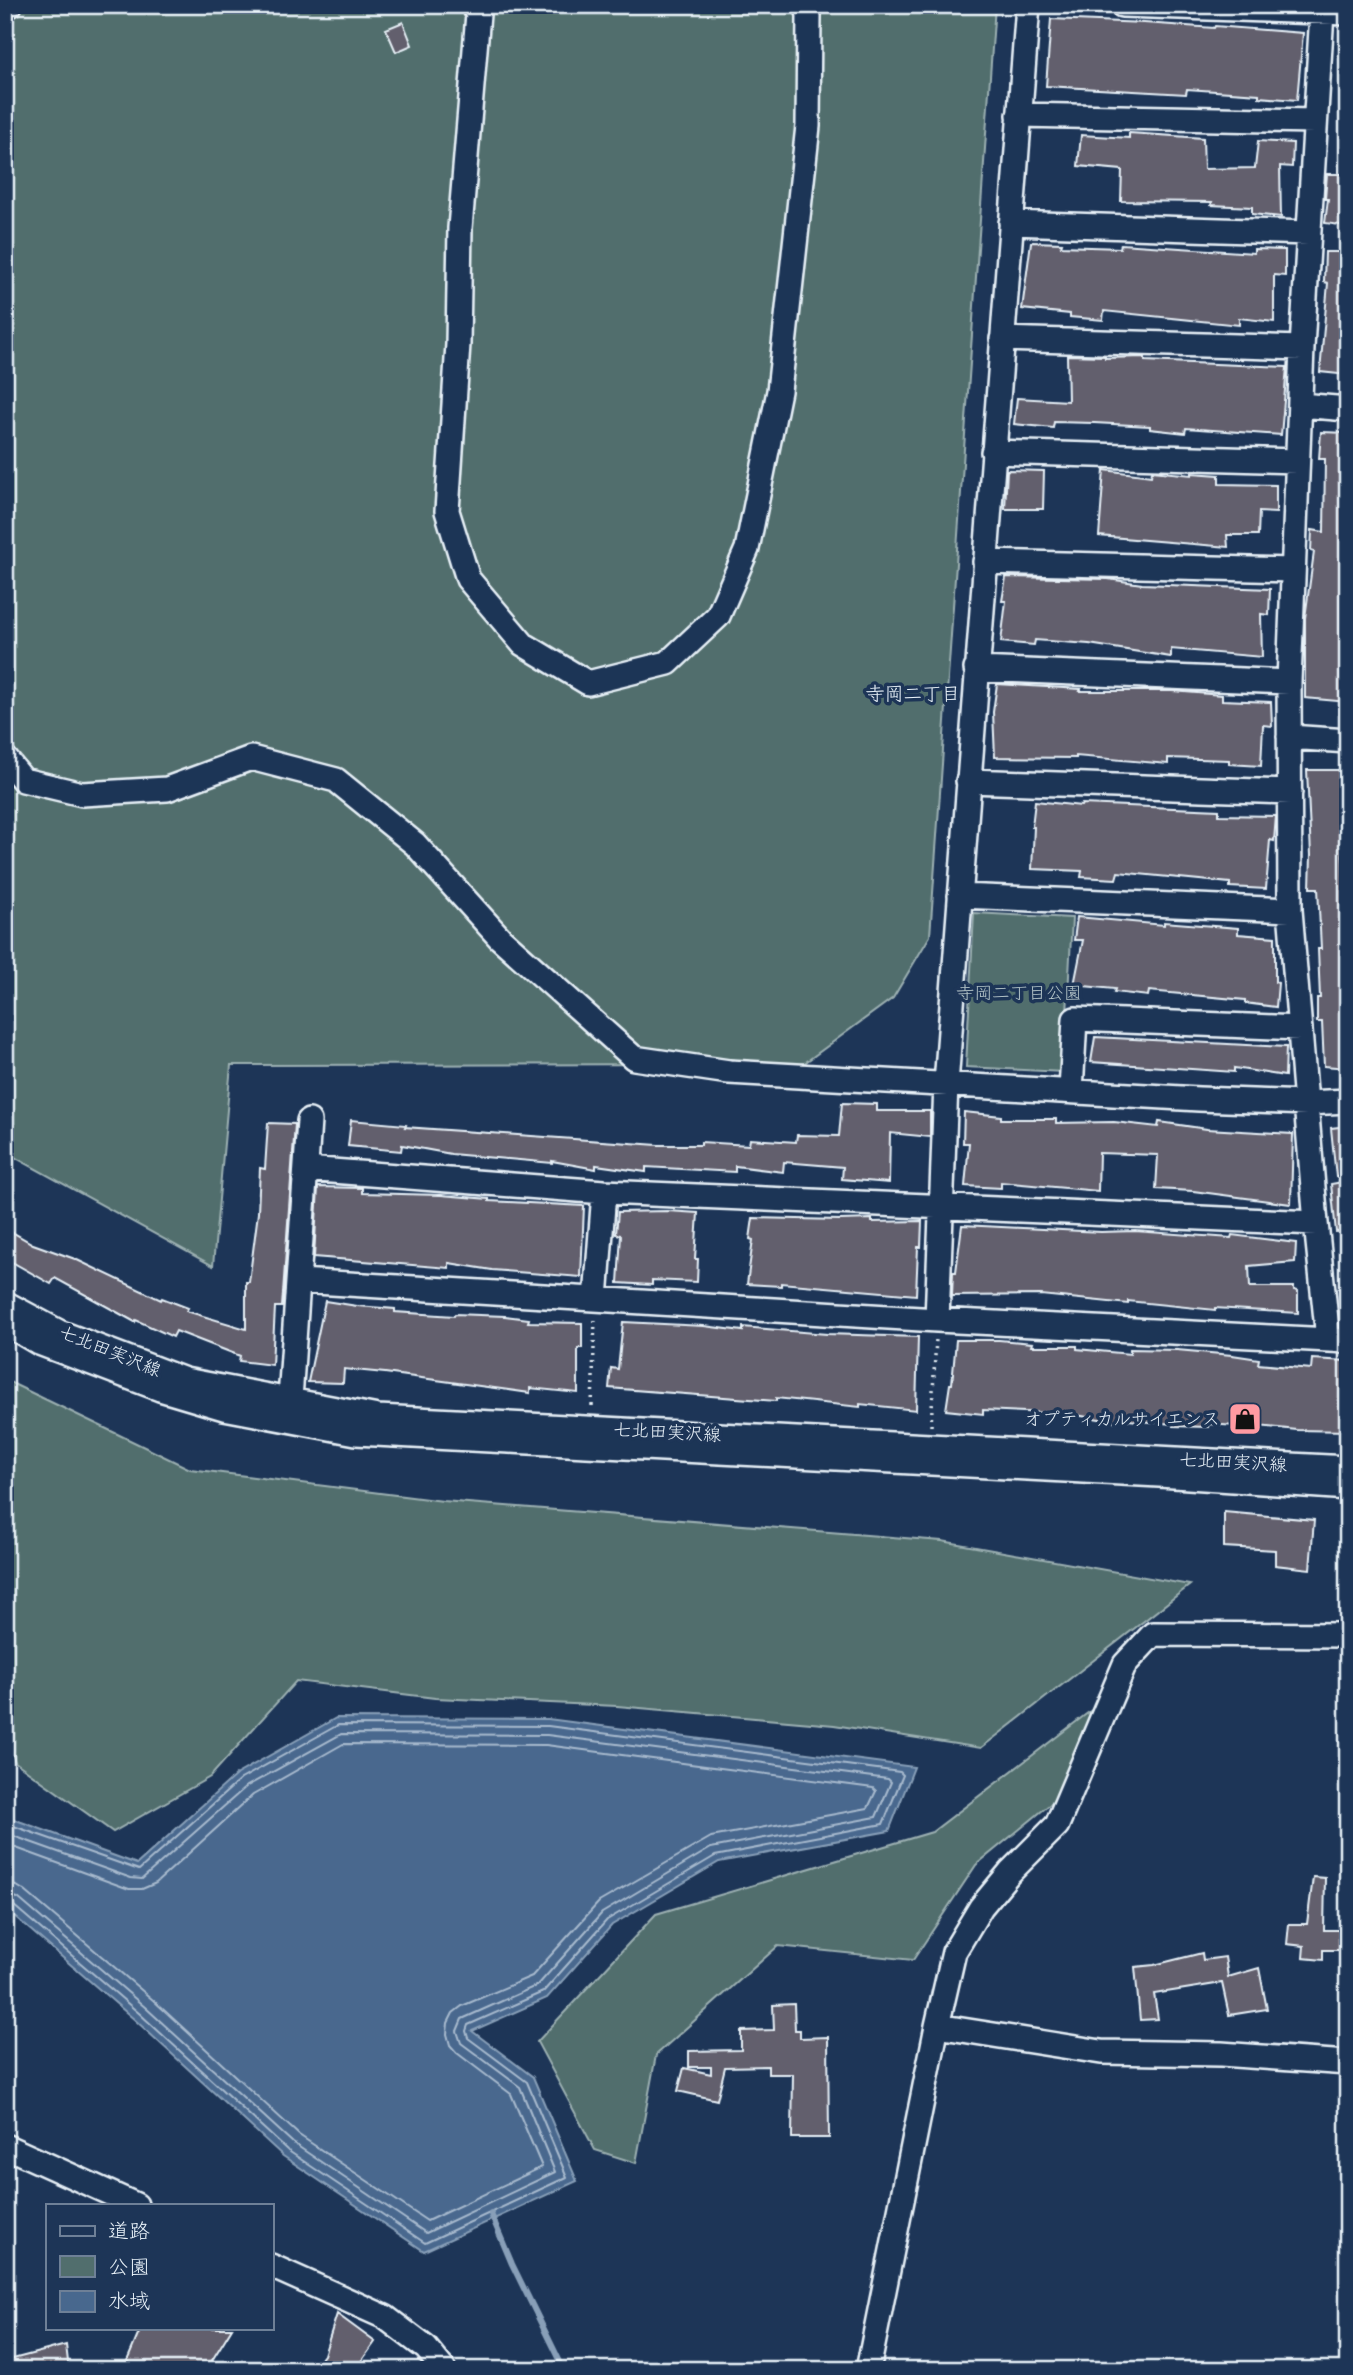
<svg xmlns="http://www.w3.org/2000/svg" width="1353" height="2375" font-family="'Balsamiq Sans','Klee One',sans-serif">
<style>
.green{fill:#516e6d;stroke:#9cb0b2;stroke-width:2}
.water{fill:#48688e;stroke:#889fb8;stroke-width:2}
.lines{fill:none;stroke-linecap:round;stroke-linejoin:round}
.shore{stroke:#a8bace;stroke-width:2}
.stream{stroke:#889fb8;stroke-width:6}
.building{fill:#625f6d;stroke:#e8f1f8;stroke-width:2}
.street-casing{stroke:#e8f1f8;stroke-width:28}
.path{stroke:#e8f1f8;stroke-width:3.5;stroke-dasharray:2 5;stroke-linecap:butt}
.street{stroke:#1d3557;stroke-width:23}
.labels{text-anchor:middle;stroke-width:7;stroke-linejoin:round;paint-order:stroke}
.park-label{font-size:18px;fill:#b3c3c7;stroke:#1d3557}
.street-label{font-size:18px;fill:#e8f1f8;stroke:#1d3557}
.poi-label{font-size:18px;fill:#e8f1f8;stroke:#1d3557;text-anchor:end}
.neighbourhood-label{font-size:19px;fill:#e8f1f8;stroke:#1d3557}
</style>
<rect width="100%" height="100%" fill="#1d3557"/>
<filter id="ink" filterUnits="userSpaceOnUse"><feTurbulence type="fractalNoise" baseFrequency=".0143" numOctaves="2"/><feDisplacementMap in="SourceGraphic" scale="14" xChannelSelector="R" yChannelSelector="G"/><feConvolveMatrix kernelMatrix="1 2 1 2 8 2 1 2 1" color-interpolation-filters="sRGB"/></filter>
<g filter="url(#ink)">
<path class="green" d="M5 5H995L930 936 893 998 803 1064 231 1065 213 1266 5 1152Z
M974 913 1072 918 1064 1072 966 1067Z
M5 1380 190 1469 443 1501 942 1541 1190 1585 981 1748 834 1725 617 1706 435 1698 296 1681 210 1777 113 1832 15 1762 5 1732Z
M1106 1699 1060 1796 976 1865 913 1960 778 1946 656 2055 636 2163 595 2150 537 2042 656 1914 932 1832Z"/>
<path class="water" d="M336 1718 548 1719 914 1767 889 1831 719 1862 612 1925 547 1998 472 2031 533 2077 577 2181 424 2251 283 2156 135 2020 5 1908V1816L137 1864 237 1774Z"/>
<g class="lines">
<path class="shore" d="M5 1823 139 1870 241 1779 338 1725 548 1726 900 1772 903 1775 883 1824 715 1856 607 1920 543 1992 468 2025 466 2031 468 2038 527 2082 567 2177 425 2243 287 2150 140 2014 13 1905 5 1903
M5 1833 131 1878 142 1879 247 1786 341 1734 547 1735 888 1779 891 1782 876 1817 711 1848 602 1913 538 1985 462 2019 457 2031 461 2043 520 2087 555 2172 426 2233 293 2143 146 2008 18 1898 5 1895
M5 1844 129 1889H142L156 1883 253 1795 343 1744 546 1745 873 1788 876 1791 868 1808 711 1837 599 1902 532 1976 462 2006 453 2013 448 2023 447 2034 450 2045 457 2053 511 2094 542 2167 427 2221 299 2135 153 2000 25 1891 17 1886 5 1884"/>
<path class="stream" d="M491 2214 512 2264 564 2370"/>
</g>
<path class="building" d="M1051 19 1144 23 1214 28 1215 26 1303 33 1297 100 1259 97V94L1187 89 1186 94 1046 86Z
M403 22 412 45 396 52 386 29Z
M1129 133 1203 138 1204 169 1255 168 1258 141 1293 143 1292 167 1280 166 1281 217 1252 214V207L1211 205 1212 202 1121 201 1122 170 1078 166 1081 135 1129 138Z
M1327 174H1348V226L1325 223 1328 199H1325Z
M1031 242 1062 243 1061 246 1120 248 1121 244 1254 253V249L1285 250V276L1274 275V322L1239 318V325L1104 311 1103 320 1070 317V314L1022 309Z
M1325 252H1348V375L1320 372 1328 283 1324 282Z
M1067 355 1105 356V358L1145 357V361L1287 367 1281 435 1186 428 1185 433 1150 429V426L1094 423 1054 422 1053 428 1014 424 1017 398 1068 401Z
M1321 432 1348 433V556L1343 555 1341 604V678L1348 679V702L1305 698V618L1314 552 1311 551 1312 530 1324 532 1325 459H1319Z
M1007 470 1044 471 1043 509H1005Z
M1104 470 1151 476 1152 471 1192 475V473L1219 475V484L1276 485V513L1259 512 1258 535H1227L1228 547 1099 536Z
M1006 577 1108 579 1142 584 1270 589 1269 615 1261 614 1262 657 1171 649V657L1089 644 1035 640 1034 645 1001 642 1006 601H1002Z
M997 684 1081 689 1080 691H1172L1222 695V700L1271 702 1272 726 1263 725 1261 766 1229 764V760L1168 758V764L1076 756V758L995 757 993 712Z
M1307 770H1344V795H1340L1346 841H1342L1345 906H1348V1068L1324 1066 1322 1022H1317V998H1320L1318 949H1321L1318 888H1310L1311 855Z
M1035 801 1081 806 1082 804 1219 810V815L1276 816 1274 841 1270 840 1266 889 1230 887V883L1118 872 1116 879 1081 877 1082 871 1032 869 1034 827H1032Z
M1077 917 1164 925V922L1238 928V934L1275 937V982L1278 983 1276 1007 1245 1003V1000L1149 991 1148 996 1114 992 1115 989 1074 985 1083 940H1074Z
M1095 1037 1286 1047 1285 1076 1234 1068V1072L1091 1062Z
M842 1103 877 1104V1111H930V1137L890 1133 889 1183 842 1179 843 1167 784 1162 783 1172 735 1166V1172L646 1167V1172L596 1165V1169L552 1161V1163L451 1154 402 1145 401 1151 348 1146 351 1120 406 1125 405 1127 658 1145H701V1142L749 1145 750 1139 796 1142 797 1135 839 1136Z
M964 1112 1001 1116V1119H1056V1123L1114 1122 1158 1127 1159 1122 1207 1129 1293 1134 1291 1204 1193 1191 1156 1189 1158 1155 1099 1153 1098 1191 1001 1182V1188L965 1186 969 1143H963Z
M268 1123 295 1124 282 1307H275L272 1365 239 1361 240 1356 176 1331 173 1337 136 1320 135 1322 55 1278 51 1284 5 1258V1228L33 1244 75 1259 161 1300 162 1298 188 1308 186 1311 246 1329V1282H249L258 1213 260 1168 265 1169Z
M1348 1126V1177H1336L1331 1128Z
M1348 1181V1231L1336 1232 1331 1184Z
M318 1187 362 1188V1193L441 1195 489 1199V1201L584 1206 581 1277 492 1270 449 1263V1268L314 1257Z
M668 1211 698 1213 695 1259H698L697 1282 652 1280V1285L618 1283 621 1235 616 1234 618 1212Z
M753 1218 840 1220 872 1219V1222L922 1221 921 1247H918L916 1295 781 1283V1286L747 1284 753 1240 750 1239Z
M962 1225 1101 1232 1135 1231 1231 1238 1232 1235 1296 1243 1295 1262 1249 1266 1250 1287H1294V1290L1298 1291V1313L1215 1308V1310L1128 1301V1304L1041 1295 952 1296 953 1272H956Z
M325 1301 357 1306 395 1309V1312L454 1316 455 1314 505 1316 529 1319 528 1322 582 1323V1348H578V1393L530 1388V1393L385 1373 344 1369 343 1383 308 1382Z
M623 1322 704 1326 743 1331V1327L827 1334 918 1337 916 1410 860 1404V1407L776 1398V1401L609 1388 611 1368 618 1369Z
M956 1340H999L1032 1343 1031 1346H1077V1349L1130 1354V1349L1177 1350 1232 1355 1259 1359 1258 1364 1311 1369 1312 1359 1348 1361V1431L1297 1430 1249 1425V1427L1209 1424 1208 1427 1173 1426V1424L1117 1419V1422L1070 1414 983 1410V1414L946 1410 950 1384H952Z
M1224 1512 1314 1520 1310 1569 1275 1565V1550L1224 1547Z
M1313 1877 1325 1878 1324 1930H1348V1950H1323V1960L1303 1958 1304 1946 1287 1944 1289 1924H1307Z
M1202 1953 1203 1960 1225 1957 1228 1977 1259 1968 1267 2009 1229 2015 1222 1983 1154 1994 1158 2019 1140 2020 1135 1967 1154 1965Z
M794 2004 795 2030H800V2038L828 2037 829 2138H792L793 2074H768V2066L725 2067 717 2100 678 2091 684 2068 711 2074V2067H689V2051L741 2050V2031L774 2030 773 2005Z
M337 2314 375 2342 355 2370H312L324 2355Z
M141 2328H232L206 2370H142L127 2361Z
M66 2345 69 2370H5V2361Z"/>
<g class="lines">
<defs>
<path id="street" d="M473 5 478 14 460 228 458 344 447 511 468 579 523 644 588 683 668 663 718 616 747 549 779 391 808 126 809 15 806 5
M1122 5 1348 13
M5 7 10 5
M1322 12 1302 348 1289 682 1290 910 1316 1223 1328 1339
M1019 115 1315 121
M1011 223 1308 233
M1002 339 1302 348
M1300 405 1348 409
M993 452 1297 461
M985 562 1293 570
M976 669 1289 682
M1289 737 1348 741
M5 758 23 780 82 794 167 789 251 758 336 780 415 844 500 938 634 1058 729 1072 1199 1099 1307 1103 1348 1101
M968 781 1290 792
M960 896 1290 910
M1071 1091 1075 1019 1300 1028
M306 1169 604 1192 1316 1223
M299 1281 937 1320 1348 1341
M596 1299 604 1192
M5 1303 59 1332 185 1380 378 1417 1348 1468
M937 1320 946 1084 1028 5
M5 1323 39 1343 160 1389 224 1408 356 1433 1159 1475 1348 1488
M289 1414 309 1121
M937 2026 954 1952 981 1907 1010 1872 1057 1825 1125 1664 1153 1634 1348 1635
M5 2146 136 2205
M271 2266 385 2317 426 2348 444 2370
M868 2370 937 2026 1101 2052 1221 2054 1348 2063"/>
</defs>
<use href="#street" class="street-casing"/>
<path class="path" d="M592 1406 595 1319
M931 1426 936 1339"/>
<use href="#street" class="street"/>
</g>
</g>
<defs>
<symbol id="shop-square" viewBox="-11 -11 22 22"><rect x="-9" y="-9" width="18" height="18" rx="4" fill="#ff9aa2" stroke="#1d3557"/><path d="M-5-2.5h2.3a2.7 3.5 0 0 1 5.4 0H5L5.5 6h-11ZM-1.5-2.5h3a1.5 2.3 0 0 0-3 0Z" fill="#111"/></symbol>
</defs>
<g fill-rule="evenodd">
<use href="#shop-square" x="1226" y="1400" width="38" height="38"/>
</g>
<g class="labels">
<g class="park-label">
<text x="1019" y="999">寺岡二丁目公園</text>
</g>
<g class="street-label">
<text transform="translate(110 1351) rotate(22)" y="6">七北田実沢線</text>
<text transform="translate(667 1432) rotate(3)" y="6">七北田実沢線</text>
<text transform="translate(1233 1462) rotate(3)" y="6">七北田実沢線</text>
</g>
<g class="poi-label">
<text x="1220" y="1425">オプティカルサイエンス</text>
</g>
<g class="neighbourhood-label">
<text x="913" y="700">寺岡二丁目</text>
</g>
</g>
<rect width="1353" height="2375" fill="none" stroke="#1d3557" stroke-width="28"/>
<rect x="14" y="14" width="1325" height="2347" fill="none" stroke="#e8f1f8" stroke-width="2.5" filter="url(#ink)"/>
<rect x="46" y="2204" width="228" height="126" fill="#1d3557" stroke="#6e8097" stroke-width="2"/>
<rect x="60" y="2226" width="35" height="10" fill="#1d3557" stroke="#6e8097" stroke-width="2"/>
<text x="108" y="2238" font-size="21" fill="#e8f1f8">道路</text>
<rect x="60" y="2256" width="35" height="21" fill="#516e6d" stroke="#6e8097" stroke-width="2"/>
<text x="108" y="2274" font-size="21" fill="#e8f1f8">公園</text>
<rect x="60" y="2291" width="35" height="21" fill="#48688e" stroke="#6e8097" stroke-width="2"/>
<text x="108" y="2308" font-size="21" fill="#e8f1f8">水域</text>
</svg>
